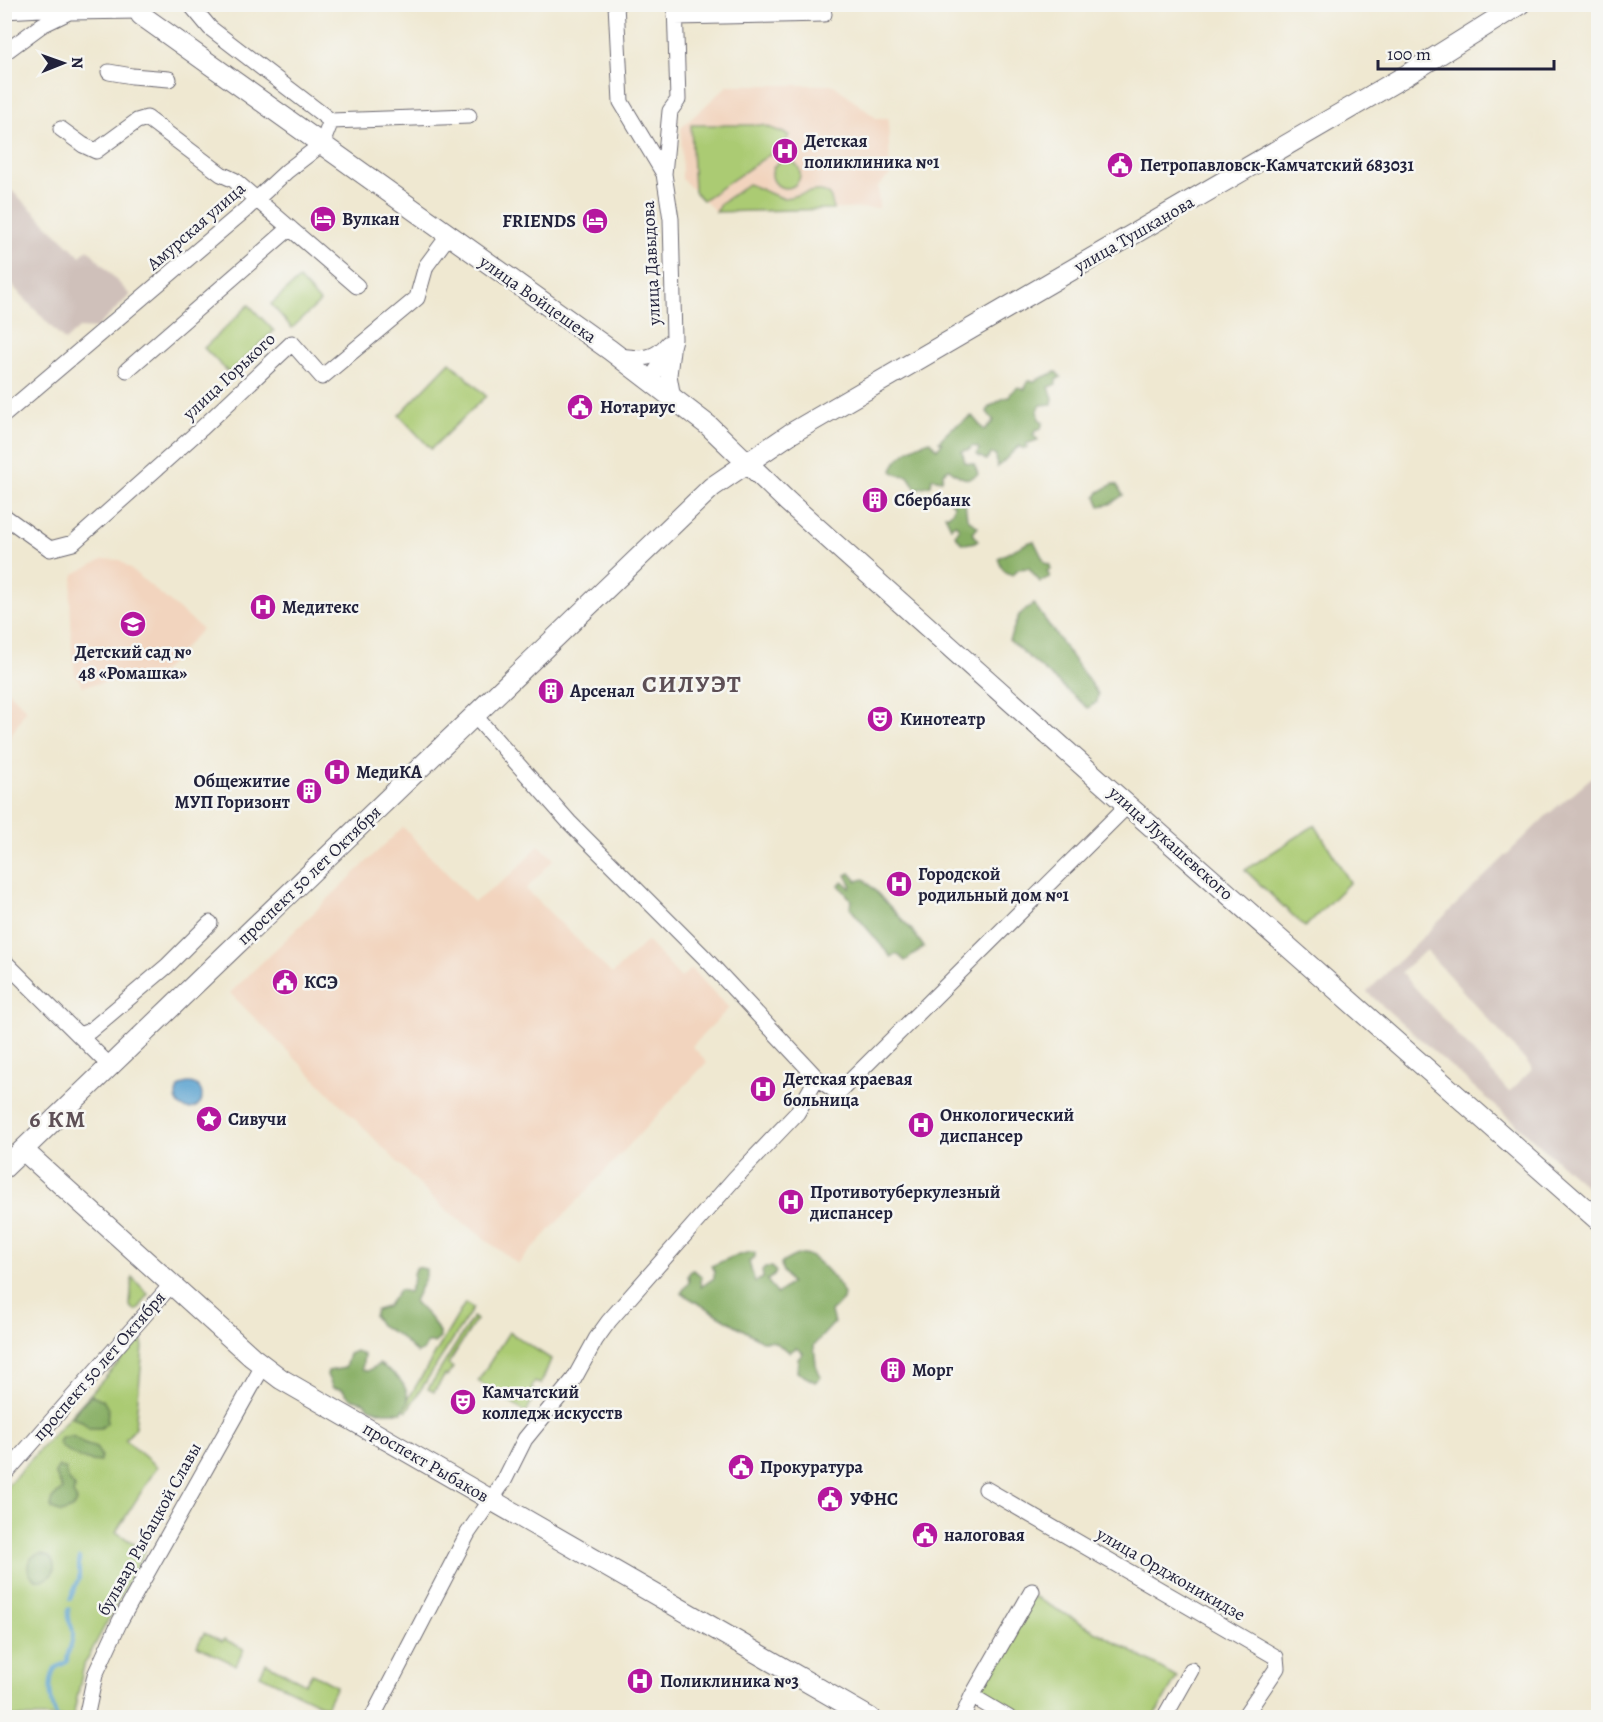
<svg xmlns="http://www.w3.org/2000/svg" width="1603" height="1722" font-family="Alegreya,serif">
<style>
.built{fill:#f2d4be}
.industrial{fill:#cfc0ba;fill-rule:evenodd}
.green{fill:#abcb73;stroke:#667657;stroke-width:1.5}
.forest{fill:#88af65;stroke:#556850;stroke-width:1.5}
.water{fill:#59a1cf;stroke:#3e6285;stroke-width:1.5}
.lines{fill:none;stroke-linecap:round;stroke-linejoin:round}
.stream{stroke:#59a1cf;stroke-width:4}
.minor-casing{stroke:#6a6770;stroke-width:17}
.major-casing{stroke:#6a6770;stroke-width:22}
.minor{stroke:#fff;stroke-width:15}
.major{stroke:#fff;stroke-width:20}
.labels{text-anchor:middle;stroke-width:5;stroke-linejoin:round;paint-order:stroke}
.poi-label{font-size:18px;font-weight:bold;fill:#22223b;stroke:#f6f6f2;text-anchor:start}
.street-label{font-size:18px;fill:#22223b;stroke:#f6f6f2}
.district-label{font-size:24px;font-weight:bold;letter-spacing:1.5px;fill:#5d4f55;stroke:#f6f6f2}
</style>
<rect width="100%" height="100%" fill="#f6f6f2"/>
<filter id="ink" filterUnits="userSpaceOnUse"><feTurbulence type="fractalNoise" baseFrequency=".0167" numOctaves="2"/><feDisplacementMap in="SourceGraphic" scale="12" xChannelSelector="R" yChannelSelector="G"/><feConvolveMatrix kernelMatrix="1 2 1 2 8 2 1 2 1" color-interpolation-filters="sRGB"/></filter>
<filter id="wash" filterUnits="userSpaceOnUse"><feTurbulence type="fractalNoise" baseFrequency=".008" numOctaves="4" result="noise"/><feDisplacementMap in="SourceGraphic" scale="24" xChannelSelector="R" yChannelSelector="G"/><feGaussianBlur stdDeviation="1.35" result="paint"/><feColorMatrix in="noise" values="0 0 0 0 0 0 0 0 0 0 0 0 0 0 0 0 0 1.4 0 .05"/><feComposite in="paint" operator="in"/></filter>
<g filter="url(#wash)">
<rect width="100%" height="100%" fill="#efe8d1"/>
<path class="built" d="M728 85H834L876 118H888L890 175 878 186 879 208 716 212 682 179 681 128Z
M104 559 120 560 202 629 160 674 83 686 75 675 72 648 70 597 74 574Z
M5 687 26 709 5 747Z
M403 827 474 902 511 875 539 845 554 859 526 889 612 974 647 941 681 978 691 969 729 1008 692 1046 707 1062 518 1264 440 1205 230 993Z"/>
<path class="industrial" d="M4 183 80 256 88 249 130 295 95 329 79 328 65 341 5 278Z
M1598 772V1197L1367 992 1545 817ZM1426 950 1533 1069 1509 1092 1401 972Z"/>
<path class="green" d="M691 125H763L789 135 785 144 703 200 694 191Z
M772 174a14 14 0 1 1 28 0a14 14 0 1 1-28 0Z
M748 184C758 187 776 197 783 198 798 198 832 176 833 209L716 212 720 204Z
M299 279 320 302 292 328 271 304Z
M249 305 274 331 229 373 204 348Z
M450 362 486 396 431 449 399 415Z
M1315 825 1350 882 1305 927 1245 870Z
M132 1277 148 1294 139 1309 135 1311 130 1306Z
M465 1303 473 1308 407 1411 403 1408Z
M473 1317 476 1320 448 1364 453 1368 447 1376 445 1375 434 1392 428 1389Z
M509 1332 551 1359 541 1384 534 1382 531 1389 536 1392 526 1413 478 1381Z
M140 1339 142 1341 143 1348 135 1428 125 1440 157 1467 116 1532 145 1551 84 1665 73 1717H5V1488Z
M1033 1596 1177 1677 1154 1717H1032L981 1689Z
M204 1633 222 1642 224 1639 244 1649 236 1665 197 1646Z
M266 1663 305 1684 312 1673 336 1686 326 1707 260 1675Z"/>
<path class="forest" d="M1056 372 1061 377 1056 380V384L1049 387 1053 398 1052 404 1041 405 1038 410 1039 419 1043 422 1041 428 1039 430 1037 429 1033 435 1038 440 1026 444 1027 447 1023 449 1020 446C1012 451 1005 461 997 467L996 455 991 454 986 460 977 455 979 448 972 446 970 449 962 451 965 462 974 464 978 474C966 483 960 477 949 469L943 473 942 480 932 478 931 485 916 489 908 476 898 475 892 471C895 456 916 444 931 441L937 449 942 443 939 441 952 428 972 416 984 430 994 421 987 412 989 407 1004 398 1009 397 1011 393 1018 387 1025 389 1028 381H1034Z
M1113 484 1117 485 1123 495 1110 504 1100 506 1096 497 1099 492Z
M958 493 964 494 967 518 978 527 973 533 978 541C965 545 962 546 955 534L959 530 957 525 955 524 951 527 945 515H949L953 510 954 504 950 502V497Z
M1034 541 1045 563 1050 565 1051 569 1047 571 1050 577 1040 582 1029 568 1018 569 1013 575C1003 572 1001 568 998 558 1007 554 1026 542 1034 541Z
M1034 604 1098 694 1097 702 1088 708 1009 640 1019 615Z
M850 873 857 881 864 879 911 929 924 947 905 961 897 954 891 957 850 908 852 901 839 885 843 882 850 888 851 884 846 875Z
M750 1252 755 1253V1256L749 1262 755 1282 763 1278 762 1270 765 1267H772L776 1272 774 1276 767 1280 777 1294 791 1283 782 1270 781 1263C788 1260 796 1253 804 1254 817 1256 838 1282 844 1294L843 1300 831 1312 834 1323 814 1345 816 1365 821 1377 815 1382 797 1372 798 1359 803 1353 796 1348 790 1352 772 1341H762L681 1293 689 1282 688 1275 692 1270 695 1271 702 1277 700 1281 701 1287 714 1278V1271L711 1266 732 1257Z
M417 1267 426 1269V1276L414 1301C423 1312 438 1322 440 1338L434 1343H427L424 1350 417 1353 399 1336 380 1325 374 1316 376 1310 387 1307 399 1290 409 1292 414 1279 413 1273Z
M356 1351 364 1355 362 1370 368 1371 379 1364C395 1373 408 1383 408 1402L402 1412H382L369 1407 364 1402 350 1398 342 1389 333 1388 327 1375 328 1371 345 1368 349 1354Z
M92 1395 103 1400 108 1409 107 1423 101 1428H89L82 1421 72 1418 80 1406Z
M70 1436 74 1437 84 1444 96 1448 101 1455 100 1461C90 1464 64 1452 59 1443L61 1438Z
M58 1467 65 1468 68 1479 75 1488 73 1493 77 1501 72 1509 61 1513 52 1509C47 1499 57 1496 62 1489L55 1473Z
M28 1567a13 13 0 1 1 26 0a13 13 0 1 1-26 0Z"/>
<path class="water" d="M176 1096a13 13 0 1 1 26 0a13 13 0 1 1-26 0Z"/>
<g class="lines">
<path class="stream" d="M70 1599 79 1579V1558
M57 1718C50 1701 47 1684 55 1668L67 1662C66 1652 74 1643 73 1632 72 1621 65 1622 69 1609"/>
</g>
</g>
<g filter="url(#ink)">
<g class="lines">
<defs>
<path id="minor" d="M616 4 621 102 664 174 671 219 674 339 672 347 650 380
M4 11 42 9 66 13
M675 17 824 14
M4 53 42 25 69 12 140 11
M109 72 132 76 169 79
M331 121 469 116
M61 129 83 145 96 151 137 121 147 118 221 174 234 180 357 286
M664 174 670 111 678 100 675 4
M672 350 669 375 673 398
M619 356C640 358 653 362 668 343
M127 370 290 228
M4 415 244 211 287 171 322 144 331 121 210 28 190 4
M4 516 50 549 73 543 201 429 292 343 322 377 417 298 426 266 449 235
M474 715 569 822 704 957 817 1078 838 1093 1129 804
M4 961 110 1066
M79 1035 90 1031 167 966 210 923
M4 1475 171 1285
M986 1489 1276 1657 1277 1668 1243 1718
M972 1696 1032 1591
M86 1718 95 1675 120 1621 263 1366
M372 1718 468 1533 504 1481 525 1439 574 1379 596 1339 609 1321 735 1178 797 1113 817 1078
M962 1718 972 1696 1009 1718
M1164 1718 1191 1670"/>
<path id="major" d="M136 4 141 15 610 350 709 426 788 502 1100 781 1598 1220
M23 1150 252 1357 281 1379 870 1718
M4 1168 712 487 790 434 1405 76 1520 4"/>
</defs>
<use href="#minor" class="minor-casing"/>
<use href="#major" class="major-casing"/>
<use href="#minor" class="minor"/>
<use href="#major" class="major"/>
</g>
</g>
<defs>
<symbol id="hospital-disc" viewBox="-11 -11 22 22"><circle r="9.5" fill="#b5179e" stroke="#f6f6f2"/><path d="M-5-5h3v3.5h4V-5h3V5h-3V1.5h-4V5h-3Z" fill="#fff"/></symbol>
<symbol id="civic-disc" viewBox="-11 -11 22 22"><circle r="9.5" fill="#b5179e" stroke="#f6f6f2"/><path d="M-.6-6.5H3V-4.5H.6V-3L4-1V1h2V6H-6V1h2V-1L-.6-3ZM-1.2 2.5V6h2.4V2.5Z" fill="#fff"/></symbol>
<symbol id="hotel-disc" viewBox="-11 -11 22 22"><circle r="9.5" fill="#b5179e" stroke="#f6f6f2"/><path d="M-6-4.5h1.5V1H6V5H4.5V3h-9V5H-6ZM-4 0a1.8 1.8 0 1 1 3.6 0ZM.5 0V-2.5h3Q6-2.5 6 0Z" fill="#fff"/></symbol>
<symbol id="building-disc" viewBox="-11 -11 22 22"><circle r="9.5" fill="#b5179e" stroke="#f6f6f2"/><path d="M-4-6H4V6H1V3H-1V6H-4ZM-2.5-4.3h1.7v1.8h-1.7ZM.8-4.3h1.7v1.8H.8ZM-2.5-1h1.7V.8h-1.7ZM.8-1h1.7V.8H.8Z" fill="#fff"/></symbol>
<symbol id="school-disc" viewBox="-11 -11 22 22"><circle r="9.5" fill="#b5179e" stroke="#f6f6f2"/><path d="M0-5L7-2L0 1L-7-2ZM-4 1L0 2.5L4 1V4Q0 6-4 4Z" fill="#fff"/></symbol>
<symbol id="theatre-disc" viewBox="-11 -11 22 22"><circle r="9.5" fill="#b5179e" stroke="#f6f6f2"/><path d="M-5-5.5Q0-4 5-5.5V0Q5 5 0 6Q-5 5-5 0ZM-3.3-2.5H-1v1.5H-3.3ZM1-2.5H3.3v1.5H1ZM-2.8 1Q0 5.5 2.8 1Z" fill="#fff"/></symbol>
<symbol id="sight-disc" viewBox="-11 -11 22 22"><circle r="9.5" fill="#b5179e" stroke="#f6f6f2"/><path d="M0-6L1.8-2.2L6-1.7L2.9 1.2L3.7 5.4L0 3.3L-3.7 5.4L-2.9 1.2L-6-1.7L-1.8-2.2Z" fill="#fff"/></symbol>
</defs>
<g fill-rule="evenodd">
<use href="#hospital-disc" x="770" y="136" width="30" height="30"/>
<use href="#civic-disc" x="1105" y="150" width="30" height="30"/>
<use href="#hotel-disc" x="308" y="204" width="30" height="30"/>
<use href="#hotel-disc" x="580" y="206" width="30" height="30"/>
<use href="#civic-disc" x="565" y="392" width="30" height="30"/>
<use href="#building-disc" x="860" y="485" width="30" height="30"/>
<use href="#hospital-disc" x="248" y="592" width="30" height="30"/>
<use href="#school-disc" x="118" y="609" width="30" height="30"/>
<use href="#building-disc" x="536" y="676" width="30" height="30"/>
<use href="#theatre-disc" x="865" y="704" width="30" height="30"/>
<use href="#hospital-disc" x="322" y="757" width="30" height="30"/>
<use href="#building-disc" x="294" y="776" width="30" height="30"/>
<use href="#hospital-disc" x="884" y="869" width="30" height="30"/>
<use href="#civic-disc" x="270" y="967" width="30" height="30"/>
<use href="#hospital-disc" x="748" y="1074" width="30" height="30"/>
<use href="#sight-disc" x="194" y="1104" width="30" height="30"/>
<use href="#hospital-disc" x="906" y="1110" width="30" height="30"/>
<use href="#hospital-disc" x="776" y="1187" width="30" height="30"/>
<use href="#building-disc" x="878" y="1355" width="30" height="30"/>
<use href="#theatre-disc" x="448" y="1387" width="30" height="30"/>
<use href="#civic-disc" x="726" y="1452" width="30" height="30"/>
<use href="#civic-disc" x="815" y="1484" width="30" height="30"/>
<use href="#civic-disc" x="910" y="1520" width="30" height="30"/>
<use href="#hospital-disc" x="625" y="1666" width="30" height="30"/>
</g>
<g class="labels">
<g class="poi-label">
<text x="804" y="147">Детская<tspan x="804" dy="21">поликлиника №1</tspan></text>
<text x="1140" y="171">Петропавловск-Камчатский 683031</text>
<text x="342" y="225">Вулкан</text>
<text x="576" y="227" text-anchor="end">FRIENDS</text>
<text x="600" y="413">Нотариус</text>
<text x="894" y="506">Сбербанк</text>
<text x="282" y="613">Медитекс</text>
<text x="133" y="658" text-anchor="middle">Детский сад №<tspan x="133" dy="21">48 «Ромашка»</tspan></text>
<text x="570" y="697">Арсенал</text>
<text x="900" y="725">Кинотеатр</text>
<text x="356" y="778">МедиКА</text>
<text x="290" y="787" text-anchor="end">Общежитие<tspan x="290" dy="21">МУП Горизонт</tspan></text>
<text x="918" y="880">Городской<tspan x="918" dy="21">родильный дом №1</tspan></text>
<text x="304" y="988">КСЭ</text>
<text x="783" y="1085">Детская краевая<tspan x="783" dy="21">больница</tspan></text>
<text x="940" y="1121">Онкологический<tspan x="940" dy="21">диспансер</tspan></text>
<text x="228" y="1125">Сивучи</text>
<text x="810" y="1198">Противотуберкулезный<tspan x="810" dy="21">диспансер</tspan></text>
<text x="912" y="1376">Морг</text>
<text x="482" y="1398">Камчатский<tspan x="482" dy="21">колледж искусств</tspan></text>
<text x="760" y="1473">Прокуратура</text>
<text x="850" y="1505">УФНС</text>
<text x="944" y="1541">налоговая</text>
<text x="660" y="1687">Поликлиника №3</text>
</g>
<g class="street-label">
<text transform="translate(196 226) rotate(-41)" y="6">Амурская улица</text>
<text transform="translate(1134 234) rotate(-30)" y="6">улица Тушканова</text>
<text transform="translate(651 263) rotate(-93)" y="6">улица Давыдова</text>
<text transform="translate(538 299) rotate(35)" y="6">улица Войцешека</text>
<text transform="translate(229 376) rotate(-43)" y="6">улица Горького</text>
<text transform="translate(1171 843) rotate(42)" y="6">улица Лукашевского</text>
<text transform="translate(309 875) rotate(-44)" y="6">проспект 50 лет Октября</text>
<text transform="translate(99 1366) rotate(-49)" y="6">проспект 50 лет Октября</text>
<text transform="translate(426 1462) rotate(30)" y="6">проспект Рыбаков</text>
<text transform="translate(149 1529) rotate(-61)" y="6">бульвар Рыбацкой Славы</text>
<text transform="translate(1171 1574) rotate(30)" y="6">улица Орджоникидзе</text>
</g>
<g class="district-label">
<text x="692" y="692">СИЛУЭТ</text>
<text x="58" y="1127">6 КМ</text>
</g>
</g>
<rect width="1603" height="1722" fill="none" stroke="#f6f6f2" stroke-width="24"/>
<g transform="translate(63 63) rotate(89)" stroke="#f6f6f2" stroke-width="4.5" paint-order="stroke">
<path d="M0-4.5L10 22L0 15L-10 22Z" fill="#22223b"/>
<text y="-9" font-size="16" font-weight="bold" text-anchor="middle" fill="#22223b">N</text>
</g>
<path d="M1378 60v9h176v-9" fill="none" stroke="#22223b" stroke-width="3"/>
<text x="1387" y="60" font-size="18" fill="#22223b" stroke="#f6f6f2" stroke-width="4.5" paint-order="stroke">100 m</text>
</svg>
